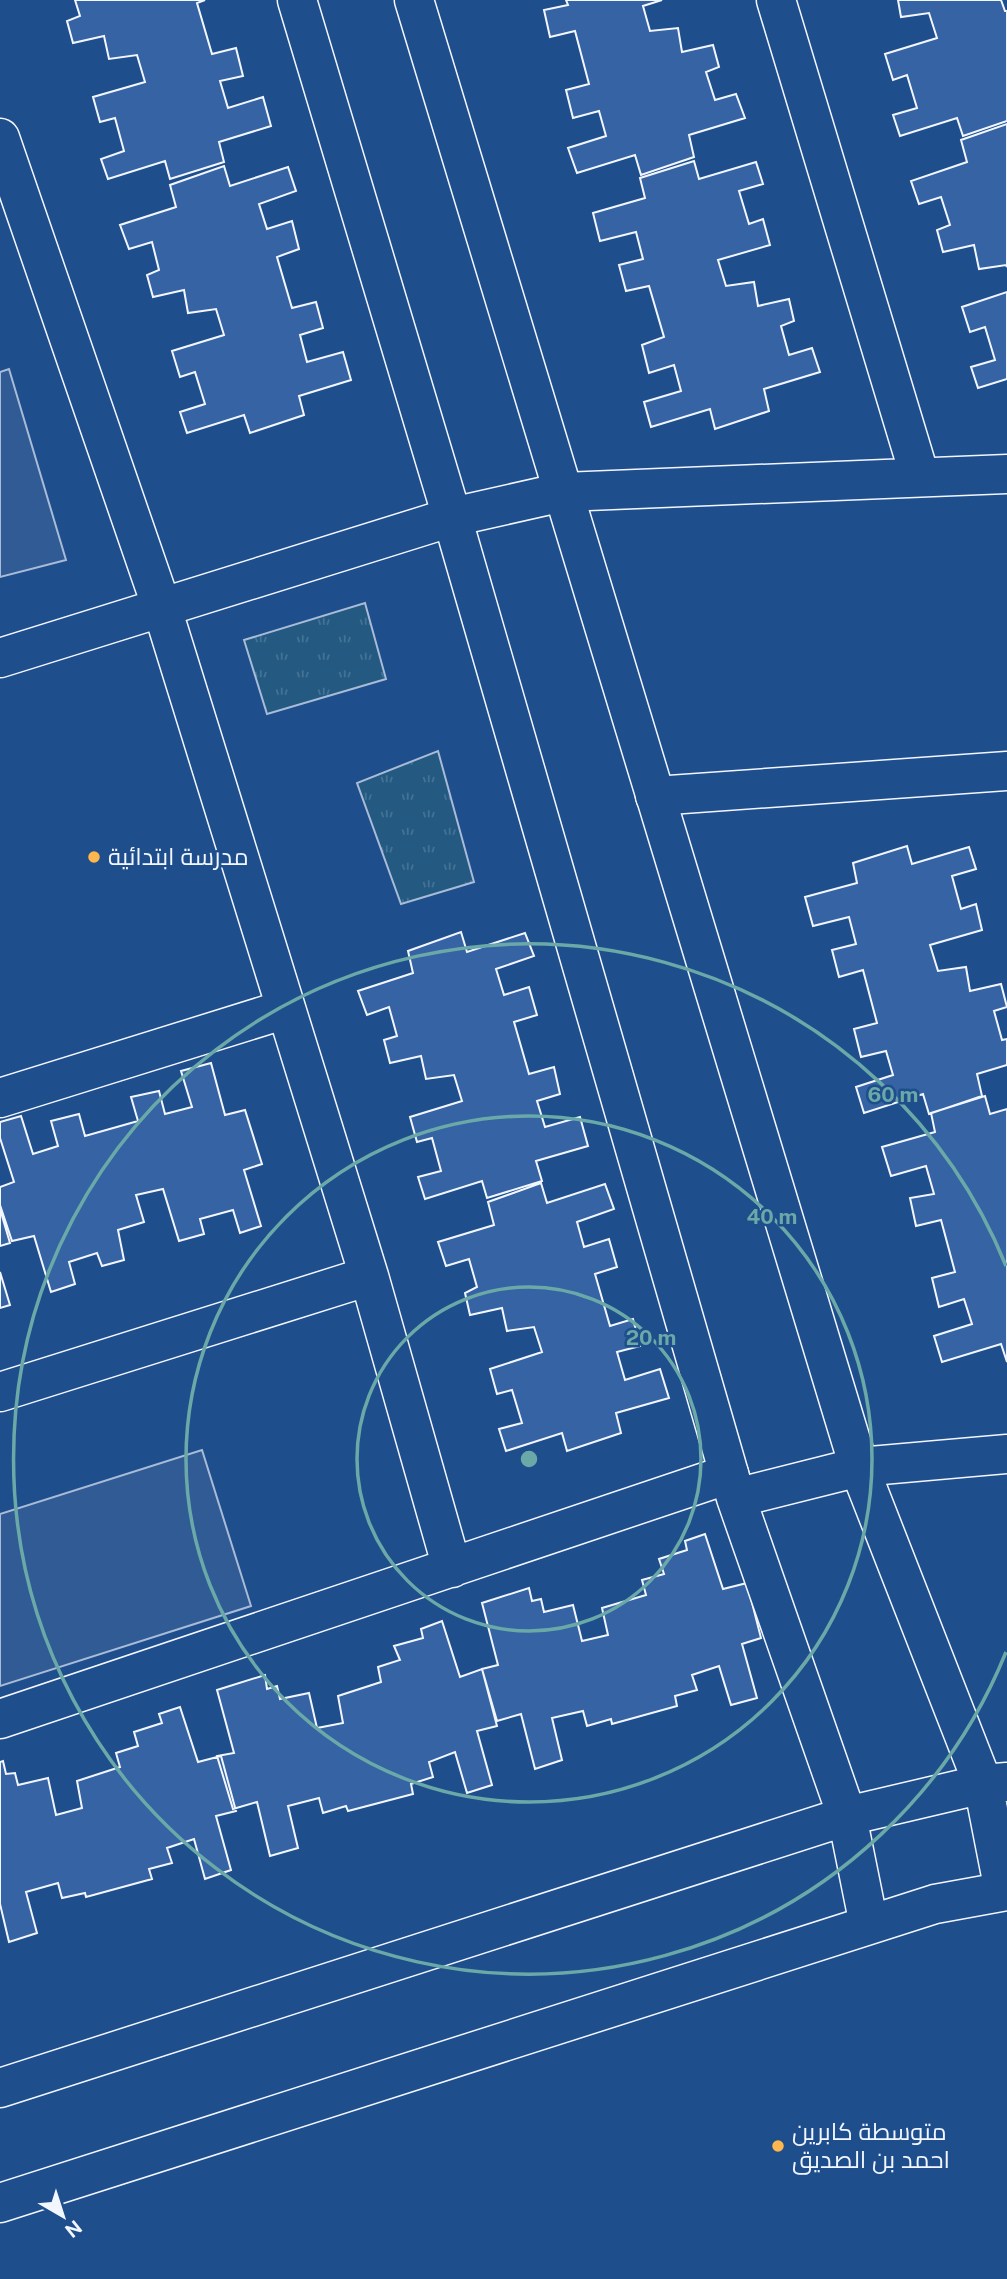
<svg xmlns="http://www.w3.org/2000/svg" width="1007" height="2279" font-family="'Public Sans',Cairo,sans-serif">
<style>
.grass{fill:url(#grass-tufts);stroke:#a8bbd7;stroke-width:2}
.parking{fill:#305b95;stroke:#a8bbd7;stroke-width:2}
.building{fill:#3563a3;stroke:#f2f6ff;stroke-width:2}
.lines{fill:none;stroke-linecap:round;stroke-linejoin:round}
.street-casing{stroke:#f2f6ff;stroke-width:41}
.secondary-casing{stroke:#f2f6ff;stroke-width:41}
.street{stroke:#1f4e8c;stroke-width:38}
.secondary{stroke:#1f4e8c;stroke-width:38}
.ring{fill:none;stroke:#6aa9a8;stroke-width:3.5}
.poi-dot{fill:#ffb74d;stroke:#1f4e8c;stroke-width:2.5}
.labels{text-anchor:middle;stroke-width:5;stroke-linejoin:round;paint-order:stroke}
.poi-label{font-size:24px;fill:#f2f6ff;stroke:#1f4e8c;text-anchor:start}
.centre{fill:#6aa9a8;stroke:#1f4e8c;stroke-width:3.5}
.ring-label{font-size:21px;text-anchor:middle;font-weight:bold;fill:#6aa9a8;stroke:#1f4e8c;stroke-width:5;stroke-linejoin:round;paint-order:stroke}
</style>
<defs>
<pattern id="grass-tufts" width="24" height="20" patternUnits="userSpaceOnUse" patternTransform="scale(1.75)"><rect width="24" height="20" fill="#245a82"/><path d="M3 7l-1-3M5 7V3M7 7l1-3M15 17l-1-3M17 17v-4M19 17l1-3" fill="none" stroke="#447295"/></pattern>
</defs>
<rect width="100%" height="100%" fill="#1f4e8c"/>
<path class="grass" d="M365 603 386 679 267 714 244 640Z
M438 751 474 882 401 904 357 783Z"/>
<path class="parking" d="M9 369 66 560 0 577V372Z
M202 1450 251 1606 0 1686V1514Z"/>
<path class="building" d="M75 0H205L197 3 212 54 236 48 243 76 220 81 228 108 263 97 271 126 219 142 224 162 170 179 165 161 108 179 101 159 124 151 115 118 100 122 93 97 145 82 137 55 109 59 104 36 73 43 67 21 80 16Z
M566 0H662L643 6 650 31 678 28 682 52 713 45 719 67 706 72 715 100 736 94 745 118 689 135 694 157 641 175 635 155 577 173 568 148 606 136 599 111 573 118 566 90 589 84 575 31 550 37 544 10 568 5Z
M898 0H1001L1005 11H1007V121L963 136 957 118 900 136 893 115 917 108 907 75 893 80 885 54 937 38 929 13 901 17Z
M1007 124V267L1006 265 979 269 974 245 943 252 937 230 950 225 941 197 919 204 911 181 967 162 961 140Z
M694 161 699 179 756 162 763 184 739 191 749 224 763 219 770 245 718 260 726 286 754 282 758 306 789 299 794 321 781 326 789 355 812 348 820 372 764 389 769 411 715 429 710 409 651 427 644 402 681 391 674 365 649 373 642 345 664 337 649 286 626 291 619 265 643 259 636 232 600 241 593 213 645 198 640 178Z
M224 166 230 186 288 167 296 191 259 204 267 229 292 221 299 249 277 257 292 308 316 302 323 328 300 335 307 362 343 352 351 380 299 396 304 415 250 433 244 415 187 433 180 412 205 404 195 372 180 377 172 351 224 335 216 309 188 313 184 290 153 297 147 275 159 270 152 242 129 249 120 225 176 207 170 185Z
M1007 292V379L978 388 971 367 995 360 985 327 970 332 962 307Z
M907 846 912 864 969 847 976 869 952 876 961 909 976 904 982 930 930 945 938 971 966 967 970 991 1001 984 1007 1007 994 1011 1002 1040 1007 1039V1065L977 1074 982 1096 929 1114 923 1094 864 1113 856 1087 893 1075 886 1051 861 1057 854 1029 877 1023 863 970 839 977 832 950 856 944 849 917 813 926 805 897 857 883 853 863Z
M461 932 467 952 525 933 534 956 496 969 504 995 529 987 537 1015 514 1022 529 1074 554 1067 560 1094 537 1101 545 1127 580 1117 588 1146 536 1161 542 1181 487 1198 482 1181 425 1199 418 1177 441 1171 432 1138 417 1142 410 1117 462 1101 454 1075 426 1079 421 1056 390 1063 384 1040 397 1036 389 1007 367 1015 358 991 413 973 408 951Z
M211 1063 225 1115 245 1110 262 1164 244 1170 261 1226 240 1233 233 1210 200 1219 204 1234 179 1241 163 1189 136 1195 144 1222 118 1230 124 1260 102 1266 97 1253 69 1262 75 1284 51 1292 34 1236 12 1241 0 1205V1187L14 1182 0 1138V1122L21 1116 33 1154 58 1146 51 1121 79 1114 85 1136 138 1121 131 1097 159 1091 165 1114 192 1107 181 1071Z
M985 1096 990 1114 1007 1109V1362L1001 1344 942 1362 934 1336 972 1324 964 1299 939 1307 932 1278 955 1272 941 1220 916 1226 910 1198 934 1194 926 1166 891 1176 882 1147 935 1132 931 1113Z
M541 1183 547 1203 605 1184 614 1209 577 1222 584 1247 609 1239 617 1267 595 1274 610 1326 633 1319 640 1346 617 1352 625 1380 660 1369 669 1398 616 1413 621 1433 567 1451 562 1433 506 1451 499 1429 522 1423 512 1390 497 1394 490 1369 542 1352 534 1327 507 1331 502 1308 470 1315 465 1293 477 1287 469 1259 446 1266 438 1242 494 1225 488 1202Z
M0 1209 10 1243 0 1246Z
M0 1272 10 1305 0 1308Z
M705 1534 723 1589 747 1583 761 1638 742 1644 757 1698 731 1705 719 1666 692 1675 697 1690 675 1696 677 1706 612 1724 611 1719 587 1726 583 1711 552 1718 562 1760 535 1769 521 1714 497 1721 482 1669 498 1665 482 1603 529 1588 532 1601 541 1599 544 1612 573 1605 582 1641 608 1635 602 1608 646 1595 642 1580 664 1574 659 1559 687 1550 685 1541Z
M442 1621 460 1677 482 1669 497 1726 477 1731 492 1785 467 1793 455 1752 429 1762 433 1777 411 1784 413 1794 348 1811 346 1806 323 1813 319 1798 288 1806 298 1848 270 1856 257 1802 233 1809 217 1756 234 1753 217 1690 265 1675 267 1689 277 1686 280 1699 309 1693 317 1728 343 1723 338 1696 381 1682 378 1667 400 1660 394 1646 423 1638 421 1629Z
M180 1707 198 1762 221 1756 236 1811 216 1816 231 1870 205 1879 194 1839 167 1848 172 1863 149 1869 152 1879 86 1897 85 1893 62 1898 58 1883 26 1892 37 1933 9 1942 0 1904V1762L3 1761 6 1774 15 1773 18 1785 48 1778 56 1815 82 1808 77 1781 120 1767 116 1753 138 1746 134 1732 162 1723 159 1714Z"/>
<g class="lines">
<defs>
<path id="street" d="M776 0 920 477
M0 138 162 608 369 1276 452 1568
M563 492 1007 474
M0 658 452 517
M655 796 1007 771
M0 1098 286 1009
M0 1392 369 1276
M859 1467 1007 1454
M0 1719 729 1474"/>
<path id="secondary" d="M297 0 452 517 736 1498 847 1816 869 1925
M414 0 859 1467 983 1784 1004 1891
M452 517 563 492
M736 1498 859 1467
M0 2088 847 1816 983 1784 1007 1782
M0 2203 935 1904 1007 1891"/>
</defs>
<use href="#street" class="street-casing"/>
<use href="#secondary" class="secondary-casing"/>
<use href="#street" class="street"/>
<use href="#secondary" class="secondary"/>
</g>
<g class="ring">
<circle cx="529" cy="1459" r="172"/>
<circle cx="529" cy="1459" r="343"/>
<path d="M1006 1652A515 515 0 1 1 1006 1266"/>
</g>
<g class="poi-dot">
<circle cx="94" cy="857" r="7"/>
<circle cx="778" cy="2146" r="7"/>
</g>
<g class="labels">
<g class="poi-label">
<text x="108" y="865">مدرسة ابتدائية</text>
<text x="792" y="2140">متوسطة كابرين<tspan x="792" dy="28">احمد بن الصديق</tspan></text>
</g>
</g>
<circle cx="529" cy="1459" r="10" class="centre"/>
<g class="ring-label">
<text x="893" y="1102">60 m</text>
<text x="772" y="1224">40 m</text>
<text x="651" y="1345">20 m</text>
</g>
<g transform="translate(63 2216) rotate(141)" stroke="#1f4e8c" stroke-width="5" paint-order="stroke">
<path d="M0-5L12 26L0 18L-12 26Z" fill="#f2f6ff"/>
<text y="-10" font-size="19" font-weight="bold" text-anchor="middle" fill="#f2f6ff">N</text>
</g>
</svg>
